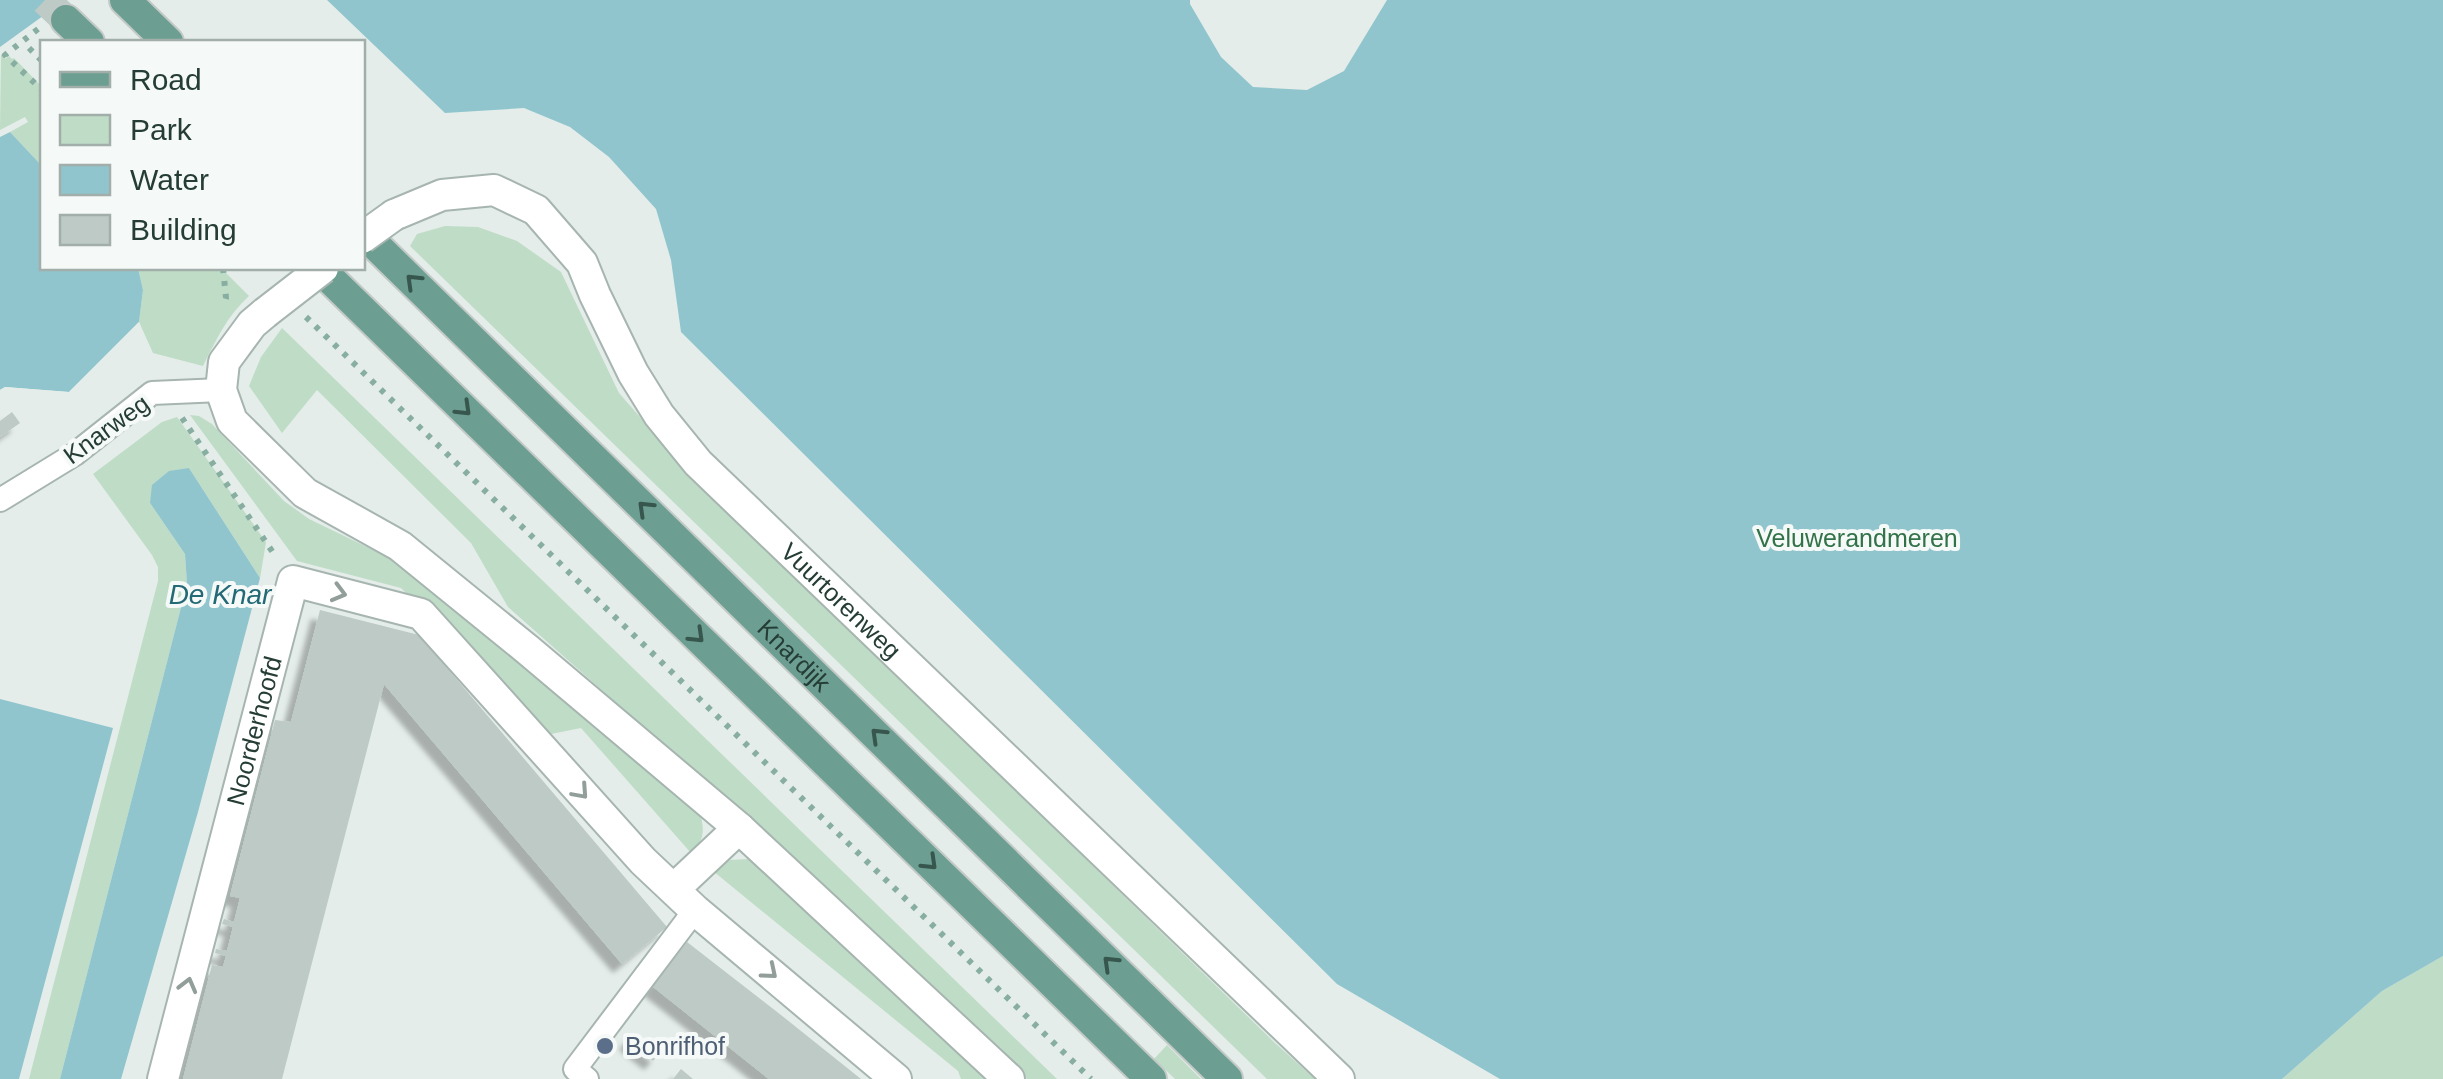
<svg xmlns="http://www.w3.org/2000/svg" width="2443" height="1079" font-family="Arial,sans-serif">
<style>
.green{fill:#bfdcc6}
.water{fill:#90c5ce}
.pier{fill:#e4ede9}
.building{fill:#bdcac5;filter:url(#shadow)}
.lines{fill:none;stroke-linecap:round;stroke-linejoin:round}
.primary-tunnel{stroke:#becac5;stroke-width:30;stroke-dasharray:30 15;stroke-linecap:butt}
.service-casing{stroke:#a7b5b0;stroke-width:26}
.minor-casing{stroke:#a7b5b0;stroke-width:34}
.tertiary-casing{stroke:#a7b5b0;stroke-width:34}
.primary-casing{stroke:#c2c9c7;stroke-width:34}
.path{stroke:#87aea1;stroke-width:6;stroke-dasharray:5 8;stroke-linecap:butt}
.service{stroke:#fff;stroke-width:22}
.minor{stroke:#fff;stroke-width:30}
.tertiary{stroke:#fff;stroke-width:30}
.primary{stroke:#6c9f91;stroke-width:30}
.tertiary-bridge-casing{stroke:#a7b5b0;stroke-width:34;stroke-linecap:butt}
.tertiary-bridge{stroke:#fff;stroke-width:30}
.oneway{stroke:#37564d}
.oneway2{stroke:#929e9a}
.service-dot{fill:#5c6f8a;stroke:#f5f9f7;stroke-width:4}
.labels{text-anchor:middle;stroke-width:8;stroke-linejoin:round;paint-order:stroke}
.street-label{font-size:25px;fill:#253d36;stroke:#f5f9f7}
.park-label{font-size:25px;fill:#327249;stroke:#f5f9f7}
.service-label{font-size:25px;fill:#4e5e75;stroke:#f5f9f7;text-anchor:start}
.water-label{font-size:28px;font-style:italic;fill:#236976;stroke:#f5f9f7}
</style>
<defs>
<filter id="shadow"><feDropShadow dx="-9" dy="9" stdDeviation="2.5" flood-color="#0004"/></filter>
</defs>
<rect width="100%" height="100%" fill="#e4ede9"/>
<path class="green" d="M1 54 5 59 9 56 12 59 14 58 42 87V166L10 132 28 122 25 117 0 130Z
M445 226 478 227 517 241 561 272 619 393 689 473 1275 1043 1315 1079H1267L410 246 417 234Z
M138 268H221L249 296C227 316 216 340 203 366L153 353 139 322 143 290Z
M282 328 1057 1079H1027L886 942 508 607 471 543 317 390 282 433 249 386 261 357Z
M190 415 199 416 212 424 284 501 309 519 394 560 700 813C705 831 704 841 691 853L581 728 546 735 401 588 297 561Z
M177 417 266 542 260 578 189 468 150 503 185 554 187 584 60 1079H29L158 581V567L152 555 93 474 162 422Z
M748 859 767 871 994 1079H961L958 1071 713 871 730 860Z
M2443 956V1079H2282L2382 991Z
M1167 1045 1201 1079H1175L1154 1059Z"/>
<path class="water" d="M0 0H65L0 47Z
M327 0H1190V4L1221 57 1253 87 1307 90 1344 71 1387 0H2443V956L2382 991 2282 1079H1500L1337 984 681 332 671 260 656 209 609 157 570 127 524 108 445 113Z
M10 132 42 166V268H138L143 290 139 322 69 392 5 387 0 390V137Z
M189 468 260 578 198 812 121 1079H60L187 584 185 554 150 503 152 485 169 471Z
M0 699 113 728 19 1079H0Z"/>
<path class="pier" d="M139 322 141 327 71 397 6 392 0 395V390L5 387 69 392Z"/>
<path class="building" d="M12 412 20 423 0 437V421Z
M320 610 419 635 667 927 622 964 384 684 282 1079H183L212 965 223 967 226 956 215 953 216 949 227 951 233 927 222 924 224 919 234 922 240 898 230 896 275 720 291 722Z
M687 942 781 1015 861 1079H769L652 986Z
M634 1033 660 1053 653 1061 628 1041Z
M681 1069 693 1079H673Z"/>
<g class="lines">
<path class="primary-tunnel" d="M45 0 66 20"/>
<defs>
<path id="service" d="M0 500 75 454 152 393 221 390
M587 1079 575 1069 695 910"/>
<g id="minor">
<path d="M674 889 739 828"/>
<path id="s1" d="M163 1079 293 581 421 614 643 861 695 910 896 1079"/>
</g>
<g id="tertiary">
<path id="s2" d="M394 215 442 195 494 190 536 210 582 263 595 295 633 373 659 415 698 463 1339 1079"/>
<path d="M265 313 252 324 224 362 221 390 232 421 305 493 400 546 528 650 739 828 1009 1079"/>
</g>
<g id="primary">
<path d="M125 0 168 42"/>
<path d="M66 20 89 42"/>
<path id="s3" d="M362 232 1227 1079"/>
<path d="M319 268 1151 1079"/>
</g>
</defs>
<use href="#service" class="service-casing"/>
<use href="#minor" class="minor-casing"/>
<use href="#tertiary" class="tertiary-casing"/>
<use href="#primary" class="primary-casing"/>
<path class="path" d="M38 29 5 55 42 90
M29 48 42 61
M223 268 226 298 224 305
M306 317 1091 1079
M182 418 276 557"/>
<use href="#service" class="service"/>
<use href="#minor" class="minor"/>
<use href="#tertiary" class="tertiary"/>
<use href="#primary" class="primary"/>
<defs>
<path id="tertiary-bridge" d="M362 238 394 215
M265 313 323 268"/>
</defs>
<use href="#tertiary-bridge" class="tertiary-bridge-casing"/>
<use href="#tertiary-bridge" class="tertiary-bridge"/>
</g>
<defs><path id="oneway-chevron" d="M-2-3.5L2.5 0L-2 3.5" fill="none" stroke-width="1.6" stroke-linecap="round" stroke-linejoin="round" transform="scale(2.5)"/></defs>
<g class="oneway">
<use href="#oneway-chevron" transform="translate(413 281) rotate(-136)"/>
<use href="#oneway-chevron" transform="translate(464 409) rotate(44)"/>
<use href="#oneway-chevron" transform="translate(645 508) rotate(-136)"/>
<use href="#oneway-chevron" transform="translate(697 636) rotate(44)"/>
<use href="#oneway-chevron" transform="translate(878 735) rotate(-136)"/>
<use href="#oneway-chevron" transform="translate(930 863) rotate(44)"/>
<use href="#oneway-chevron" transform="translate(1110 963) rotate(-136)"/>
</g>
<g class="oneway2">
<use href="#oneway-chevron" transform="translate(339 593) rotate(15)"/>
<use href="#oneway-chevron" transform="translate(581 792) rotate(48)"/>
<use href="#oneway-chevron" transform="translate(770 972) rotate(40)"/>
<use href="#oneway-chevron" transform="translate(188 985) rotate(-75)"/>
</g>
<circle class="service-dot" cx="605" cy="1046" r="10"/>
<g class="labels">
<g class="street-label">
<text transform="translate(106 429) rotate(-36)" y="9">Knarweg</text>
<text dy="9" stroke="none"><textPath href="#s2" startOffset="652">Vuurtorenweg</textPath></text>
<text dy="9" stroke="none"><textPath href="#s3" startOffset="605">Knardijk</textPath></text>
<text dy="9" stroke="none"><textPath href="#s1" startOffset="360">Noorderhoofd</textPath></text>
</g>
<g class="park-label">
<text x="1857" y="547">Veluwerandmeren</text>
</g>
<g class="service-label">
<text x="625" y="1055">Bonrifhof</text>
</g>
<g class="water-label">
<text x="220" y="604">De Knar</text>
</g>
</g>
<rect x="40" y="40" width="325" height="230" fill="#f5f9f7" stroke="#a2aeaa" stroke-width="2.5"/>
<rect x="60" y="72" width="50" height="15" fill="#6c9f91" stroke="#a2aeaa" stroke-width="2.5"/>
<text x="130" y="90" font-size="30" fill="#253d36">Road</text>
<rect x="60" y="115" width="50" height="30" fill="#bfdcc6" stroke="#a2aeaa" stroke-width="2.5"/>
<text x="130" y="140" font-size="30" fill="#253d36">Park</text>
<rect x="60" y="165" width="50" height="30" fill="#90c5ce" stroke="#a2aeaa" stroke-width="2.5"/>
<text x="130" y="190" font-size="30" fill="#253d36">Water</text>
<rect x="60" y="215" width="50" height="30" fill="#bdcac5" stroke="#a2aeaa" stroke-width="2.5"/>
<text x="130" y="240" font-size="30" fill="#253d36">Building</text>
</svg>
